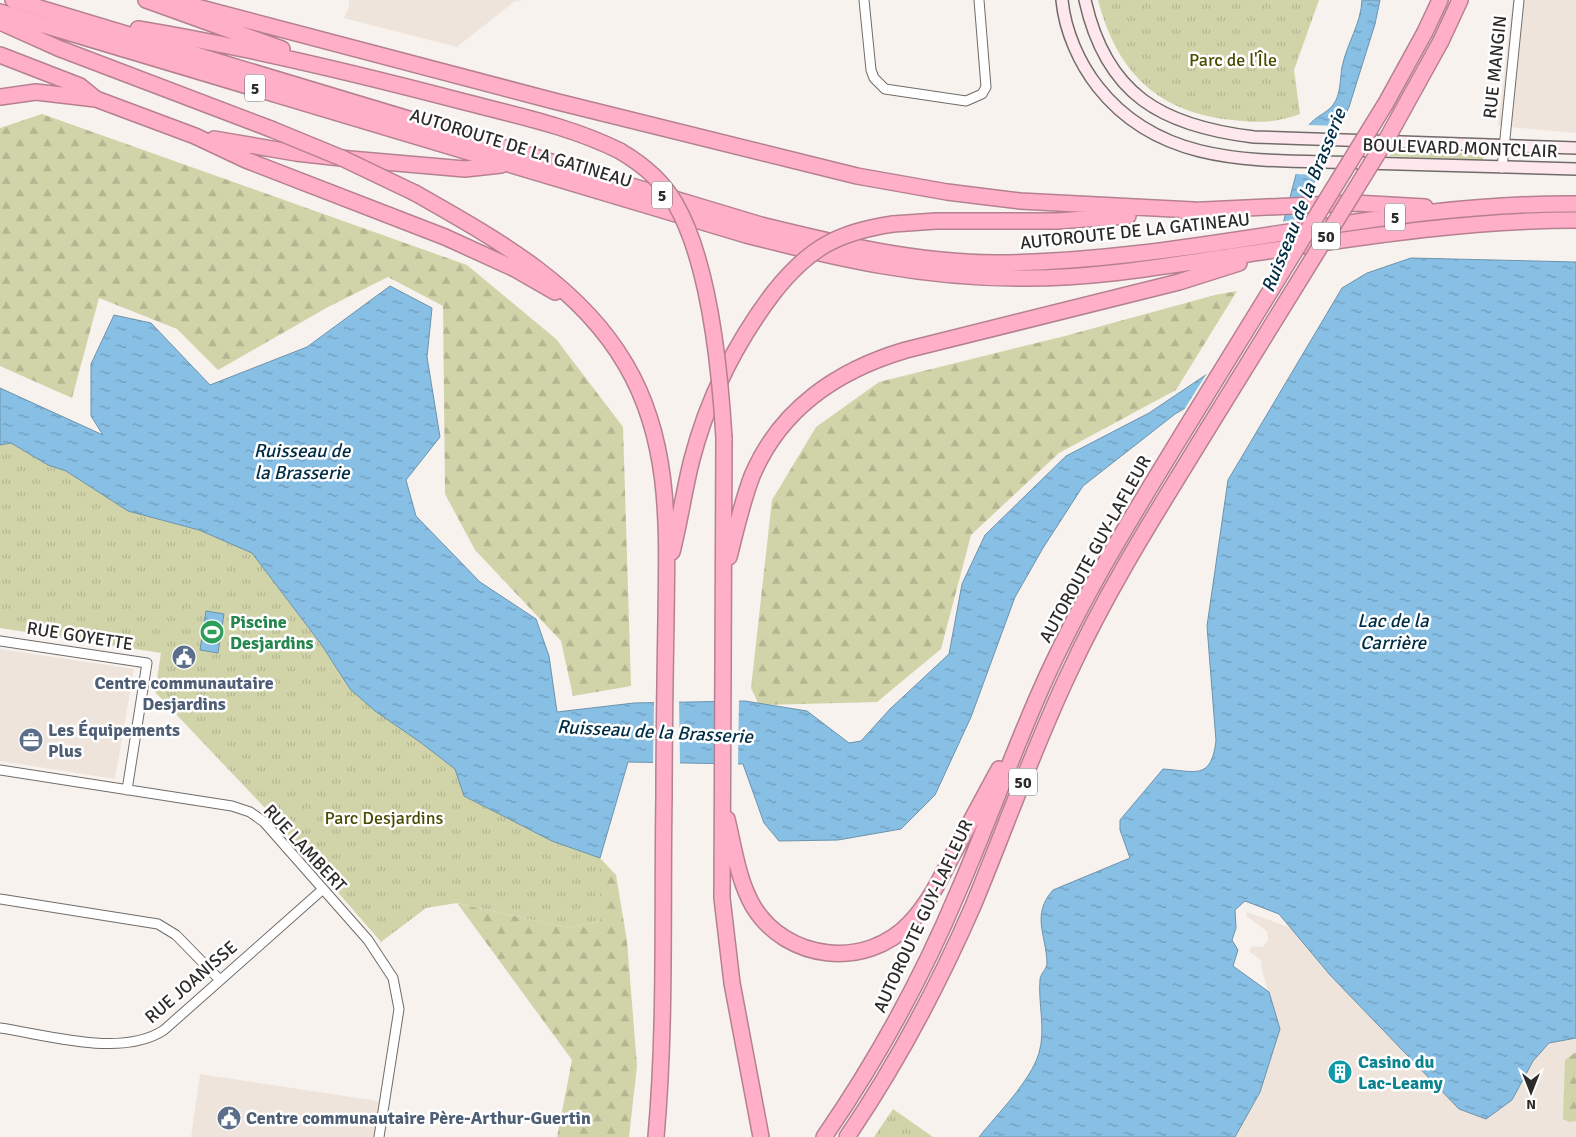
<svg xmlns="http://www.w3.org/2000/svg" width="1576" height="1137" font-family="Signika,sans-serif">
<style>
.built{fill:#efe4db}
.green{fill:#d1d4a9}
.forest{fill:url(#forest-firs)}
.park{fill:url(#park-tufts)}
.water{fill:url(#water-ripples);stroke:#6c93ac}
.pier{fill:#f7f2ee}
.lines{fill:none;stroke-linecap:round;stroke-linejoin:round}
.minor-casing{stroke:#706c69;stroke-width:11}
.secondary-casing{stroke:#706c69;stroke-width:14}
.motorway-casing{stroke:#b58190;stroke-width:18}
.minor{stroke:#fff;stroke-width:9}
.secondary{stroke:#ffe7ee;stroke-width:11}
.motorway{stroke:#ffafc7;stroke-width:15}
.motorway-bridge-casing{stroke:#b58190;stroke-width:18;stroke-linecap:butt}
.motorway-bridge{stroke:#ffafc7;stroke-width:15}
.labels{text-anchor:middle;stroke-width:5;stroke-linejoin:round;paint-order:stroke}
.shield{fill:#fff;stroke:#6b6b69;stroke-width:1}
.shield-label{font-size:16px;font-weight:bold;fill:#2c2b29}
.park-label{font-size:18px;fill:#4b4c03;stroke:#fff}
.street-label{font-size:18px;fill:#2c2b29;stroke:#fff}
.leisure-label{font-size:18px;font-weight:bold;fill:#27864d;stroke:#fff;text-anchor:start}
.service-label{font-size:18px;font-weight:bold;fill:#4e5e75;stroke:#fff;text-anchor:start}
.culture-label{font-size:18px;font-weight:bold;fill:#0d838f;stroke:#fff;text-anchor:start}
.water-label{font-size:19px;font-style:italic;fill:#002d46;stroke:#fff}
</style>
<defs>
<pattern id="forest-firs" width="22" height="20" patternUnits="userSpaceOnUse" patternTransform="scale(1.25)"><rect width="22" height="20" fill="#d1d4a9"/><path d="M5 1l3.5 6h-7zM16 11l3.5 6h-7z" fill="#b4b691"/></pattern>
<pattern id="park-tufts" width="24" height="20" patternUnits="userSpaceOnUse" patternTransform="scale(1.25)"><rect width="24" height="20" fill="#d1d4a9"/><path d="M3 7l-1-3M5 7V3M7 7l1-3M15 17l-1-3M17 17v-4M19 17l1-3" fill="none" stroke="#b4b691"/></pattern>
<pattern id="water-ripples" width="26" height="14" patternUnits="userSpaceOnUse" patternTransform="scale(1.25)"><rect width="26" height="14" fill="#88bfe4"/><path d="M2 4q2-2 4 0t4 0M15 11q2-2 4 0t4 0" fill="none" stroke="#6f9bb9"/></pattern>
</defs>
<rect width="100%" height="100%" fill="#f7f2ee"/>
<path class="built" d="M349 0H525L515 1 457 47 344 18 349 6Z
M1513 0H1576V133L1498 126Z
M0 649 134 669 115 779 0 761Z
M1247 912 1291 928 1330 975 1512 1100 1533 1061 1549 1043 1576 1038V1137H1235L1280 1029 1262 971 1261 960 1250 952V948L1254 946 1263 947 1268 940 1267 931 1246 916Z
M200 1074 384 1102 379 1137H191Z"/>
<path class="green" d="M1392 150 1484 154 1483 160 1389 156Z"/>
<path class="forest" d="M42 114 467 265 556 339 623 427 631 686 573 696 561 641 475 550 445 494 443 306 388 277 328 307 218 370 177 329 99 298 72 398 0 366V128Z
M1237 291 1176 390 1059 453 971 535 941 649 877 702 759 705 751 688 772 500 816 427 879 382 1065 336 1215 295Z
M600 858 616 875 627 941 637 1066 629 1137H557L572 1060 457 903 568 928 600 921Z
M1576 1052V1121L1569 1122 1563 1119 1565 1060Z"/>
<path class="park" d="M1098 0H1319L1294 70 1300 114C1274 123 1259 123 1232 120 1157 112 1117 72 1098 0Z
M11 443 48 465 66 471 128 511 199 530 252 553 321 644 350 689 456 769 464 796 552 841 600 858V921L568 928 457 903 426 908 381 942 264 807 155 692 161 653 0 628V445Z
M893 1109 933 1137H874Z"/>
<path class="water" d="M1362 0H1380L1375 24 1349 107 1309 193 1281 289 1216 390 1175 414 1083 486 1043 548 1015 597 971 717 935 795 901 829 838 840 779 841 764 823 743 764 628 762 600 858 552 841 464 796 455 769 420 742 375 711 350 689 321 644 252 553 199 530 128 511 66 471 48 465 11 443 0 445V388L103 435 91 416V364L114 315 151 323 210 385 307 347 390 286 432 308 427 357 440 437 406 480 416 516 480 582 536 619 549 656 557 712 634 703 745 701 807 711 849 743 861 741 890 709 949 654 962 584 985 535 1066 456 1149 413 1219 366 1269 277 1309 125C1316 116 1327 113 1333 105 1341 95 1340 78 1342 67 1347 43 1361 24 1362 0Z
M1411 258 1576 262V1038L1549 1043 1533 1061 1512 1100 1486 1119 1459 1109 1330 975 1279 914 1245 901 1235 910 1236 928 1232 940 1238 950 1233 966 1269 992 1280 1029 1260 1092 1235 1137H979C998 1113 1030 1082 1039 1053 1046 1029 1038 1004 1040 980 1040 974 1047 969 1047 963 1046 934 1031 915 1053 890L1130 858 1120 830V820L1163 769C1195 771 1211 781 1216 741L1207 626 1228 480 1342 288 1367 273Z
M206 611 224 614 218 653 200 650Z"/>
<path class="pier" d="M1307 125 1343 126 1320 175 1294 174Z
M1310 198 1284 290 1233 374 1218 392 1182 413 1209 370 1217 364 1272 268H1269L1281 222 1302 218 1305 213 1283 214 1287 199Z
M739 698 738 766H714V699Z
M679 699 680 765H653L654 700Z"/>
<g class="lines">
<defs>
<path id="minor" d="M864 0 871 70 874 78 885 89 966 101 982 94 986 87 979 0
M1502 168 1519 0
M0 641 147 663 127 790
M0 770 232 806 250 812 264 822 368 940 393 978 399 1009 379 1137
M0 899 158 924 176 935 219 979
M0 1028C48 1035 122 1058 164 1030L322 890"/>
<path id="secondary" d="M1062 0C1065 31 1079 63 1098 87 1164 171 1267 159 1364 163 1434 165 1505 167 1576 169
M1085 0C1106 95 1162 126 1254 137L1576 148"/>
<path id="motorway" d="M13 0 761 225C838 244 917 263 997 263 1191 262 1381 202 1576 204
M146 0 282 49
M159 0 197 7 554 101 857 176 947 192 1020 201 1193 210
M0 12 746 235C839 259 922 278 1019 278 1086 279 1154 268 1220 258 1338 241 1457 220 1576 220
M0 22 58 48 271 129
M138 29C247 47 354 73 461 101 514 115 570 126 620 151
M1425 32 1440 0
M1441 41 1460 0
M0 55 80 86 96 99
M0 97 36 92 96 99 195 136 246 160 445 237 515 269 555 292
M214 139 296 153 350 159 465 169 501 165
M415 193C494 238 579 284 626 365 672 443 667 531 666 618 665 678 664 738 664 798 662 911 666 1024 656 1137
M1183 211 1355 203 1425 207
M893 224 936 221H1057L1128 216
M724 438 722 898 732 983 761 1137
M672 552C680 521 684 490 692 459 708 398 736 342 774 292
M729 557C736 530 742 502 752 476 780 409 838 370 906 350L1179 282 1239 263
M727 819C734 848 738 880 753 906 786 961 866 970 910 923 928 904 940 880 952 856 968 827 983 798 999 769
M824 1137C877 1060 922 978 958 892 989 821 1014 748 1046 678 1087 588 1139 505 1191 420
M847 1137C896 1065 938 986 973 906 1005 829 1033 749 1069 673 1108 588 1158 510 1207 430"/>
</defs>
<use href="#minor" class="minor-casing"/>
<use href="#secondary" class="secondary-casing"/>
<use href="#motorway" class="motorway-casing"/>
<use href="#minor" class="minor"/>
<use href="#secondary" class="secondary"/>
<use href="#motorway" class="motorway"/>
<defs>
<path id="motorway-bridge" d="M271 129 344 159 415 193
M620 151C642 164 662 180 675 203 709 261 720 371 724 438
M774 292C809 248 838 232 893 224
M1191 420 1386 103 1425 32
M1207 430 1389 135 1441 41"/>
</defs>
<use href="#motorway-bridge" class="motorway-bridge-casing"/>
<use href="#motorway-bridge" class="motorway-bridge"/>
</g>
<defs>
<symbol id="stadium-disc" viewBox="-11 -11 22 22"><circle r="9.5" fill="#2e9e5b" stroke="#fff"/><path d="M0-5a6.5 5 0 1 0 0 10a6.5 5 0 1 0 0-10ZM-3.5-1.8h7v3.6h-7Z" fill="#fff"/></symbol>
<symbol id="civic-disc" viewBox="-11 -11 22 22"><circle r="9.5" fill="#5c6f8a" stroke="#fff"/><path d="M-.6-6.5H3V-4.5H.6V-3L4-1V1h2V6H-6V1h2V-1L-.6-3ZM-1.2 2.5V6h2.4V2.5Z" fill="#fff"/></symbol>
<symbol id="office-disc" viewBox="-11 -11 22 22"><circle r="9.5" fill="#5c6f8a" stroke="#fff"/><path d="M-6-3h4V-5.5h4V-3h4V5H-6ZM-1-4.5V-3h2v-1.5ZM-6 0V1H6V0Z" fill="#fff"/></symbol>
<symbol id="building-disc" viewBox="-11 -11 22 22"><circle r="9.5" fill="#0f9aa8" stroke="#fff"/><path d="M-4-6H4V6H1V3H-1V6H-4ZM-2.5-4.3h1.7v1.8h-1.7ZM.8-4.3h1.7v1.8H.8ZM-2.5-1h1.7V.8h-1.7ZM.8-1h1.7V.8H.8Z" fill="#fff"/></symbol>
</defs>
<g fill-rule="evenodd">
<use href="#stadium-disc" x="198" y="618" width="28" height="28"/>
<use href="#civic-disc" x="170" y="643" width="28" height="28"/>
<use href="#office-disc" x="17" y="726" width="28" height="28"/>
<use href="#building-disc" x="1326" y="1058" width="28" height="28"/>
<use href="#civic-disc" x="215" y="1104" width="28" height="28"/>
</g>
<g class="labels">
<g class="shield">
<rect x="245" y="74.5" width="20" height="27" rx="4"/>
<rect x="652" y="181.5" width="20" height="27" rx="4"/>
<rect x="1385" y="203.5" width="20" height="27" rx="4"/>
<rect x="1312" y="222.5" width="28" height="27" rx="4"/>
<rect x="1009" y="768.5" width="28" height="27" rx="4"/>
</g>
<g class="shield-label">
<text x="255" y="94">5</text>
<text x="662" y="201">5</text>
<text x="1395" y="223">5</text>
<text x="1326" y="242">50</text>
<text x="1023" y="788">50</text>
</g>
<g class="park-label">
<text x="1233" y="66">Parc de l'Île</text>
<text x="384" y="824">Parc Desjardins</text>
</g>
<g class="street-label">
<text transform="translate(1495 67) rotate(-84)" y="6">RUE MANGIN</text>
<text transform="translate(521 148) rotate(17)" y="6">AUTOROUTE DE LA GATINEAU</text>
<text transform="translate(1460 148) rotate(2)" y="6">BOULEVARD MONTCLAIR</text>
<text transform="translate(1135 231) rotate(-6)" y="6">AUTOROUTE DE LA GATINEAU</text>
<text transform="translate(1095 549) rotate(-61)" y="6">AUTOROUTE GUY-LAFLEUR</text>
<text transform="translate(80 636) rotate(9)" y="6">RUE GOYETTE</text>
<text transform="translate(305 848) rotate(47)" y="6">RUE LAMBERT</text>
<text transform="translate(923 916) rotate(-65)" y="6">AUTOROUTE GUY-LAFLEUR</text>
<text transform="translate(191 982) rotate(-41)" y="6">RUE JOANISSE</text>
</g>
<g class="leisure-label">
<text x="230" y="628">Piscine<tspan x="230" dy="21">Desjardins</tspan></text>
</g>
<g class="service-label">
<text x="184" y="689" text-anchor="middle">Centre communautaire<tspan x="184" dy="21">Desjardins</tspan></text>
<text x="48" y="736">Les Équipements<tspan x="48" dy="21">Plus</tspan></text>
<text x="246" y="1124">Centre communautaire Père-Arthur-Guertin</text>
</g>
<g class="culture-label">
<text x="1358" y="1068">Casino du<tspan x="1358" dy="21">Lac-Leamy</tspan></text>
</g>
<g class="water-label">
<text transform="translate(1303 200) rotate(-68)" y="7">Ruisseau de la Brasserie</text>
<text x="302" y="457">Ruisseau de<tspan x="302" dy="22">la Brasserie</tspan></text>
<text x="1393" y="627">Lac de la<tspan x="1393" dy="22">Carrière</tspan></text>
<text transform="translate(655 731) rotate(3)" y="7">Ruisseau de la Brasserie</text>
</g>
</g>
<g transform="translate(1531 1092) rotate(180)" stroke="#ffffff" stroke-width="4" paint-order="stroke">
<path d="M0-4L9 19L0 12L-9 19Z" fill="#2c2b29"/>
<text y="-8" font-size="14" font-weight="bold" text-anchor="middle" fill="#2c2b29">N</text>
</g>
</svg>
